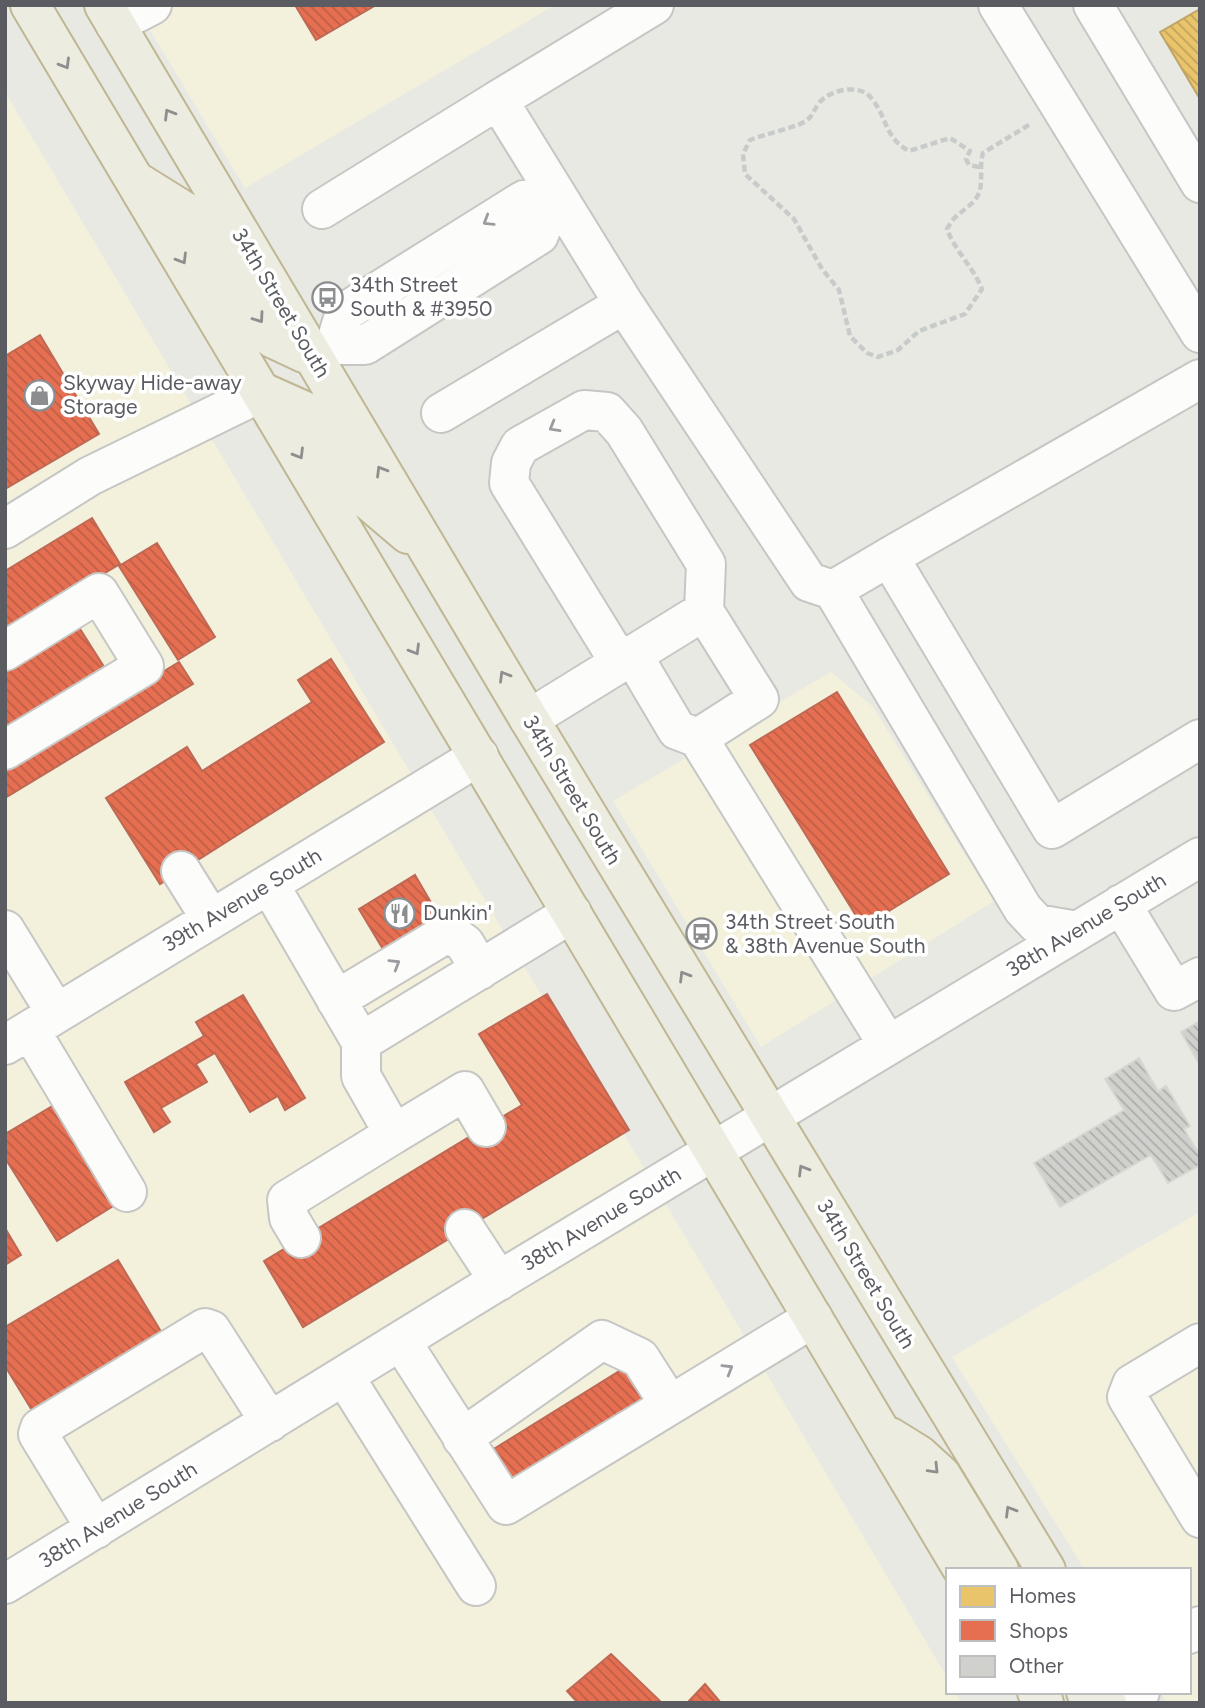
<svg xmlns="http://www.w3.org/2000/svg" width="1205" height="1708" font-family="Figtree,sans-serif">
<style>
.commercial{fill:#f3f1dc}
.homes{fill:url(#homes-back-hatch);stroke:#bea567;stroke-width:2}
.shops{fill:url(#shops-back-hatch);stroke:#bd6956;stroke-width:2}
.building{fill:url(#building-back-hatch);stroke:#d8d8d3;stroke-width:2}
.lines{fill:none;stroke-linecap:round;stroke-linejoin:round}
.minor-casing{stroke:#c6c6c4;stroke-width:42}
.highway-casing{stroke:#bfb693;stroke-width:42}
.path{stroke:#c7cbc9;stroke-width:4.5;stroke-dasharray:7 3.5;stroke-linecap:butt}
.minor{stroke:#fcfcfb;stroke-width:38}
.highway{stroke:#edece0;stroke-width:38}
.oneway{stroke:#8d8e8d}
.oneway2{stroke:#9b9c9f}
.labels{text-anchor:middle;stroke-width:7;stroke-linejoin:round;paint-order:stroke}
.poi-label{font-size:21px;fill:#5a5c61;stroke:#fff;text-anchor:start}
.street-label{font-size:21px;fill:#5a5c61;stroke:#fff}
</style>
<defs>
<pattern id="homes-back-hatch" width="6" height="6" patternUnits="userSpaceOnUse" patternTransform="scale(1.75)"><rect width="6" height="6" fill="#e9c46a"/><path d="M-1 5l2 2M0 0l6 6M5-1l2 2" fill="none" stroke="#c0a25b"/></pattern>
<pattern id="shops-back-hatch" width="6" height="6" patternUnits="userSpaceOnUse" patternTransform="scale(1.75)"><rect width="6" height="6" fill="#e76f51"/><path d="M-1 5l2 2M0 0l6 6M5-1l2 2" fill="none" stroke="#be5e47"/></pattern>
<pattern id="building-back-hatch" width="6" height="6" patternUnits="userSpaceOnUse" patternTransform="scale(1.75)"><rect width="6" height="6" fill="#d0d0cd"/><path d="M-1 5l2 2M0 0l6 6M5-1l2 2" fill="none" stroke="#acacaa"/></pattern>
</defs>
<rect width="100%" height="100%" fill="#e9e9e4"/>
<path class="commercial" d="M135 5H555L245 188Z
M5 92 413 777 5 1025Z
M831 672 873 707 994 901 761 1047 613 801Z
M429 806 647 1173 5 1565V1063Z
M664 1201 948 1679V1692H955L962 1703H5V1604Z
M1200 1212V1703H1167L1160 1692H1189V1570H1085L952 1357Z"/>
<path class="homes" d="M1200 9V99L1160 32Z"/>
<path class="shops" d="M295 5H376L316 40Z
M40 335 99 434 5 489V356Z
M92 518 120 564 5 633V571Z
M157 543 215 637 178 660 119 566Z
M75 621 106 670 5 732V664Z
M331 659 384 742 160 884 106 798 187 747 202 771 312 702 298 680Z
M179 662 193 684 5 798V767Z
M837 692 949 874 863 927 750 745Z
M415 875 440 918 384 951 359 909Z
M547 994 629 1130 303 1327 264 1261 522 1105 479 1034Z
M243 995 305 1098 285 1110 278 1096 250 1112 215 1053 196 1064 207 1082 161 1108 170 1122 154 1132 125 1082 204 1036 196 1022Z
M54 1105 115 1205 57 1241 5 1158V1134Z
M5 1228 21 1255 5 1265Z
M118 1260 166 1340 36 1417 5 1366V1327Z
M634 1362 654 1396 513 1483 492 1450Z
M611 1654 662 1703H578L567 1691Z
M705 1684 721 1703H687Z"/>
<path class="building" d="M1200 1021V1065L1181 1032Z
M1139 1058 1158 1091 1166 1086 1190 1126 1184 1129 1200 1156V1165L1168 1183 1151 1155 1060 1207 1034 1163 1124 1110 1105 1079Z"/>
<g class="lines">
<defs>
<path id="minor" d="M998 5 1200 333
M1093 5 1200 183
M115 24 152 5
M498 100 654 5
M322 209 498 100 624 304 809 582 833 590 889 557 1052 829 1200 739
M335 345 345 312 524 200 547 213
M314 358 335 345H365L539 235 547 213 561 204
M441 413 624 304
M5 529 90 476 262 392
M889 557 1200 379
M833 590 1023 909 1037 924 1077 931
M5 651 99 593 144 666 5 750
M620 663 509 483 511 463 520 446 584 410 607 412 624 431 706 564 704 611 759 699 698 738 677 730 632 654
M529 719 704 611
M698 738 888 1045
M181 871 211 919
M269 884 361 1042V1076L394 1134 287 1200 289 1218 301 1238
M1121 904 1174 991 1200 977
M5 930 56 1013
M336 1000 449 932 465 944 480 970
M30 1030 127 1192
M361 1042 572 913
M5 1045 479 756
M394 1134 465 1091 486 1127
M465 1229 499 1281
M401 1341 506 1505 813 1318
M1200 1343 1132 1384 1127 1397 1200 1518
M344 1376 476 1586
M462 1438 602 1340 640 1358 670 1405
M96 1529 38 1434 40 1428 205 1328 211 1330 270 1422
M5 1584 480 1292 1200 857
M1189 1634 1200 1626
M1133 1703 1140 1692"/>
<path id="highway" d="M30 5 963 1570
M104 5 529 719 1046 1570
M139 183 200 221 272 338 304 353
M262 392 316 416 368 500 408 534
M890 1437 919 1455 941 1475 999 1570
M1037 1692 1044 1703
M1086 1692 1107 1703"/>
</defs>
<use href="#minor" class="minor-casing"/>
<use href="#highway" class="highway-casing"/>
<path class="path" d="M979 167 969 165 966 159 970 151 950 138 909 151C884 137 888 119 872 99 861 83 830 89 819 103 812 112 813 118 802 123 790 129 765 134 750 140L743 154 745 174 794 219 822 269 839 290 850 336 867 353 878 357 898 350 919 331 965 314 982 289C973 267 955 251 947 229 956 212 963 213 974 201 986 188 978 169 983 153L1032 123"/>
<use href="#minor" class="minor"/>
<use href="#highway" class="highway"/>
</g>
<defs><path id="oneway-chevron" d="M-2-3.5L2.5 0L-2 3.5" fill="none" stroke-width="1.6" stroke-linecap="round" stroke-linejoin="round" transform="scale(1.75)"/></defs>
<g class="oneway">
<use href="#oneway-chevron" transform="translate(65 64) rotate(59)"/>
<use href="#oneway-chevron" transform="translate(169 114) rotate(-121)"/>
<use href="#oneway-chevron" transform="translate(182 259) rotate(59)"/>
<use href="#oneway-chevron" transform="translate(259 318) rotate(55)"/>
<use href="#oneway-chevron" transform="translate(299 454) rotate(59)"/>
<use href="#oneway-chevron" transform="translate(381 471) rotate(-121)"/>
<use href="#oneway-chevron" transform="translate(415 650) rotate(59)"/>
<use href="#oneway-chevron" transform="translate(504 676) rotate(-121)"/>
<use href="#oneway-chevron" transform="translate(684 976) rotate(-121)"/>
<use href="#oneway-chevron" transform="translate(803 1170) rotate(-121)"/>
<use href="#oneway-chevron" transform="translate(934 1469) rotate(46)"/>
<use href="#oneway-chevron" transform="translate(1010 1511) rotate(-121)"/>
</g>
<g class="oneway2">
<use href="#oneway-chevron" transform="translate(488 221) rotate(148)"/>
<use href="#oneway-chevron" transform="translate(554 427) rotate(150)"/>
<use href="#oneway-chevron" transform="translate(395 964) rotate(-31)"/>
<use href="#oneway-chevron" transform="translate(728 1369) rotate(-31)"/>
</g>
<defs>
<symbol id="bus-ring" viewBox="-11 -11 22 22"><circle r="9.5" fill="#fff" stroke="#8c8d8f" stroke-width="1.5"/><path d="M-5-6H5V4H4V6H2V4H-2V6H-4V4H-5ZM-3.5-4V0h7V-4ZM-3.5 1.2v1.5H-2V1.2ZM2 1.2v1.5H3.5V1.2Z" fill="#8c8d8f"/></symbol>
<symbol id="shop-ring" viewBox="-11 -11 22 22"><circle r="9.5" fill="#fff" stroke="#8c8d8f" stroke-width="1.5"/><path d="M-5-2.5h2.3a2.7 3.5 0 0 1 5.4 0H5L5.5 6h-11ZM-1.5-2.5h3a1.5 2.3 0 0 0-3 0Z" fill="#8c8d8f"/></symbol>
<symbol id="restaurant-ring" viewBox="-11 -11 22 22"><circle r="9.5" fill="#fff" stroke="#8c8d8f" stroke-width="1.5"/><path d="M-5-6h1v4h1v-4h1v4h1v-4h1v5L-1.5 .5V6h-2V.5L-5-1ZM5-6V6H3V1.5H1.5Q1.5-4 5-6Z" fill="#8c8d8f"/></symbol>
</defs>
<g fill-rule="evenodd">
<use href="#bus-ring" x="310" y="280" width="35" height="35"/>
<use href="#shop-ring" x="22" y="378" width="35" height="35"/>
<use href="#restaurant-ring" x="382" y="896" width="35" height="35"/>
<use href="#bus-ring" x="684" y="916" width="35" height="35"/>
</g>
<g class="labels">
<g class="poi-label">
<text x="350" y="292">34th Street<tspan x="350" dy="24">South &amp; #3950</tspan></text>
<text x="63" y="390">Skyway Hide-away<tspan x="63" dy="24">Storage</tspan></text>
<text x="423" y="920">Dunkin'</text>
<text x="725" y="929">34th Street South<tspan x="725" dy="24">&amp; 38th Avenue South</tspan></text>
</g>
<g class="street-label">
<text transform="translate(281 303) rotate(59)" y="7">34th Street South</text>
<text transform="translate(572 790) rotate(59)" y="7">34th Street South</text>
<text transform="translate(242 900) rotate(-31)" y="7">39th Avenue South</text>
<text transform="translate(1086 925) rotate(-31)" y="7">38th Avenue South</text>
<text transform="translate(601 1219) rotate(-31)" y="7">38th Avenue South</text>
<text transform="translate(866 1274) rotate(59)" y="7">34th Street South</text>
<text transform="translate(118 1515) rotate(-32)" y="7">38th Avenue South</text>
</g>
</g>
<rect width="1205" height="1708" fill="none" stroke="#5a5c61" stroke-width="14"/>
<rect x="946" y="1568" width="245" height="126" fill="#ffffff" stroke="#bdbec0" stroke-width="2"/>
<rect x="960" y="1586" width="35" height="21" fill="#e9c46a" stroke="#bdbec0" stroke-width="2"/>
<text x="1009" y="1603" font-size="21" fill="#5a5c61">Homes</text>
<rect x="960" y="1620" width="35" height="21" fill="#e76f51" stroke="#bdbec0" stroke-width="2"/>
<text x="1009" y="1638" font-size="21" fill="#5a5c61">Shops</text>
<rect x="960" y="1656" width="35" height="21" fill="#d0d0cd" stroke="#bdbec0" stroke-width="2"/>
<text x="1009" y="1673" font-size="21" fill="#5a5c61">Other</text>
</svg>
